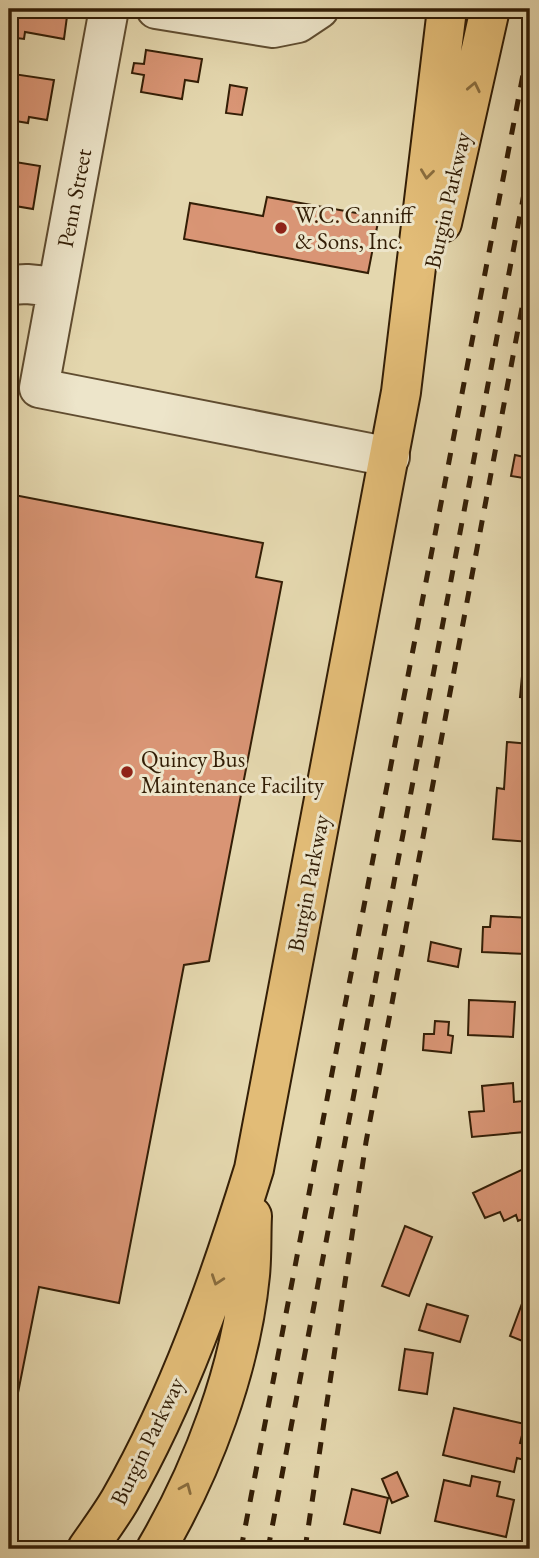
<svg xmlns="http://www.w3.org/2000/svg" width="539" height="1558" font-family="'EB Garamond',serif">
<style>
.building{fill:#d99575;stroke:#331e06;stroke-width:2}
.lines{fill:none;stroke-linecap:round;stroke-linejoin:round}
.minor-casing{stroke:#5f4c30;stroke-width:42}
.major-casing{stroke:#331e06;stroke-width:42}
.minor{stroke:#ede5ca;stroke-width:38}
.major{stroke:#e2bc77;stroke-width:38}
.rail{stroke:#331e06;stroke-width:5;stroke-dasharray:12 12;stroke-linecap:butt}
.oneway{stroke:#8a6d3e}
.poi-dot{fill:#8f2418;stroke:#ede5ca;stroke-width:2.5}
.labels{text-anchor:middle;stroke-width:6;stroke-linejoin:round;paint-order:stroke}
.street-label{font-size:23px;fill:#331e06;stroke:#ede5ca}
.poi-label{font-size:23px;fill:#331e06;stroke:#ede5ca;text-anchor:start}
</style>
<rect width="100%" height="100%" fill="#e4d7ae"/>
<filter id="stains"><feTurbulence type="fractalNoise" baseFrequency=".00286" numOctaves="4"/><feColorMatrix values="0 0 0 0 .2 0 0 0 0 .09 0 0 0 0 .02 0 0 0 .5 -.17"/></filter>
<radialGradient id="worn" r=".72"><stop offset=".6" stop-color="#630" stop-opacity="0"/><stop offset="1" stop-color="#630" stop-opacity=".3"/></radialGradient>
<path class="building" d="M9 9H68L64 39 25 32 24 39 9 37Z
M146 50 202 59 198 82 185 80 182 99 141 92 144 75 132 73 134 63 144 64Z
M9 65 14 66 13 74 54 80 47 120 29 117 28 123 9 120Z
M230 85 247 88 242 115 226 113Z
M9 161 40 166 33 209 15 206 14 213 9 212Z
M267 197 379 217 368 273 184 239 190 203 263 216Z
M530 453V479L511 476 515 455 529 458Z
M9 494 263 543 256 577 282 582 209 961 184 965 119 1303 39 1287 11 1428H9Z
M523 666H530V698L520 697Z
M507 742 530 744V842L493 839 497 788 504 789Z
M491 916 530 918V936H527L526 954 482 952 483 927H490Z
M431 942 461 949 458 967 428 961Z
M469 1000 515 1002 513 1037 468 1035Z
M435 1021 449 1022 448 1035 453 1036 451 1053 423 1050 424 1034H434Z
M513 1083 514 1102 523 1101 525 1132 472 1137 469 1112 484 1111 482 1086Z
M530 1166V1216L518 1221 516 1215 504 1221 500 1212 485 1218 473 1193Z
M405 1226 432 1237 409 1296 382 1286Z
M530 1282V1344L510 1336Z
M427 1304 468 1316 460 1342 419 1330Z
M405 1349 433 1353 427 1394 399 1390Z
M454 1408 525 1424 520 1443 530 1445 528 1461 517 1458 514 1472 443 1455Z
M397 1472 408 1496 392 1503 382 1479Z
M472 1476 500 1482 497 1496 514 1500 506 1537 435 1521 444 1480 470 1486Z
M352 1489 388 1498 380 1533 344 1524Z"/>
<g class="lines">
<defs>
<path id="minor" d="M109 9 39 388 390 457
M156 9 273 28 298 23 319 9
M9 285 27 284 57 287"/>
<path id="major" d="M442 223 490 9
M87 1549C98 1533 110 1517 120 1500 179 1397 219 1282 254 1169L401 392 447 9
M156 1549C203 1469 241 1368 250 1275 252 1255 251 1235 252 1216"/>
</defs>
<use href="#minor" class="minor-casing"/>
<use href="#major" class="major-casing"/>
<use href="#minor" class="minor"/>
<use href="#major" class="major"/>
<path class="rail" d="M241 1549 530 38
M268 1549 530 162
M305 1549 366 1142 530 265"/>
</g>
<defs><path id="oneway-chevron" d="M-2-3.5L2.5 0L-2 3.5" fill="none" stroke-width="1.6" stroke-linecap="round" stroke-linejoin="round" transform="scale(1.75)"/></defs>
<g class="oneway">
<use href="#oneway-chevron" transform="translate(474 87) rotate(-78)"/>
<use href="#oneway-chevron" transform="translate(427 174) rotate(97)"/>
<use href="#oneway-chevron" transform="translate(217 1280) rotate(109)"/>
<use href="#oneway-chevron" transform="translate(186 1488) rotate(-67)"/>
</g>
<g class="poi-dot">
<circle cx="281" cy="228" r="7"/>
<circle cx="127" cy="772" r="7"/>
</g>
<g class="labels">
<g class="street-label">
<text transform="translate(74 198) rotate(-79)" y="8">Penn Street</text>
<text transform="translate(447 200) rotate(-77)" y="8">Burgin Parkway</text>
<text transform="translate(308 883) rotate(-79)" y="8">Burgin Parkway</text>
<text transform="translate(147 1441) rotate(-64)" y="8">Burgin Parkway</text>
</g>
<g class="poi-label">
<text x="295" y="223">W.C. Canniff<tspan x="295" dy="26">&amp; Sons, Inc.</tspan></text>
<text x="141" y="767">Quincy Bus<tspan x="141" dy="26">Maintenance Facility</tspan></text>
</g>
</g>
<rect width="539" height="1558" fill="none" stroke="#e4d7ae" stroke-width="35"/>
<rect x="10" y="10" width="518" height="1537" fill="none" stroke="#331e06" stroke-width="3.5"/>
<rect x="18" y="18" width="504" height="1523" fill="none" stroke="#331e06" stroke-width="2"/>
<rect width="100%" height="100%" filter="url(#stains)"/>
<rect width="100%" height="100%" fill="url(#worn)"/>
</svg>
